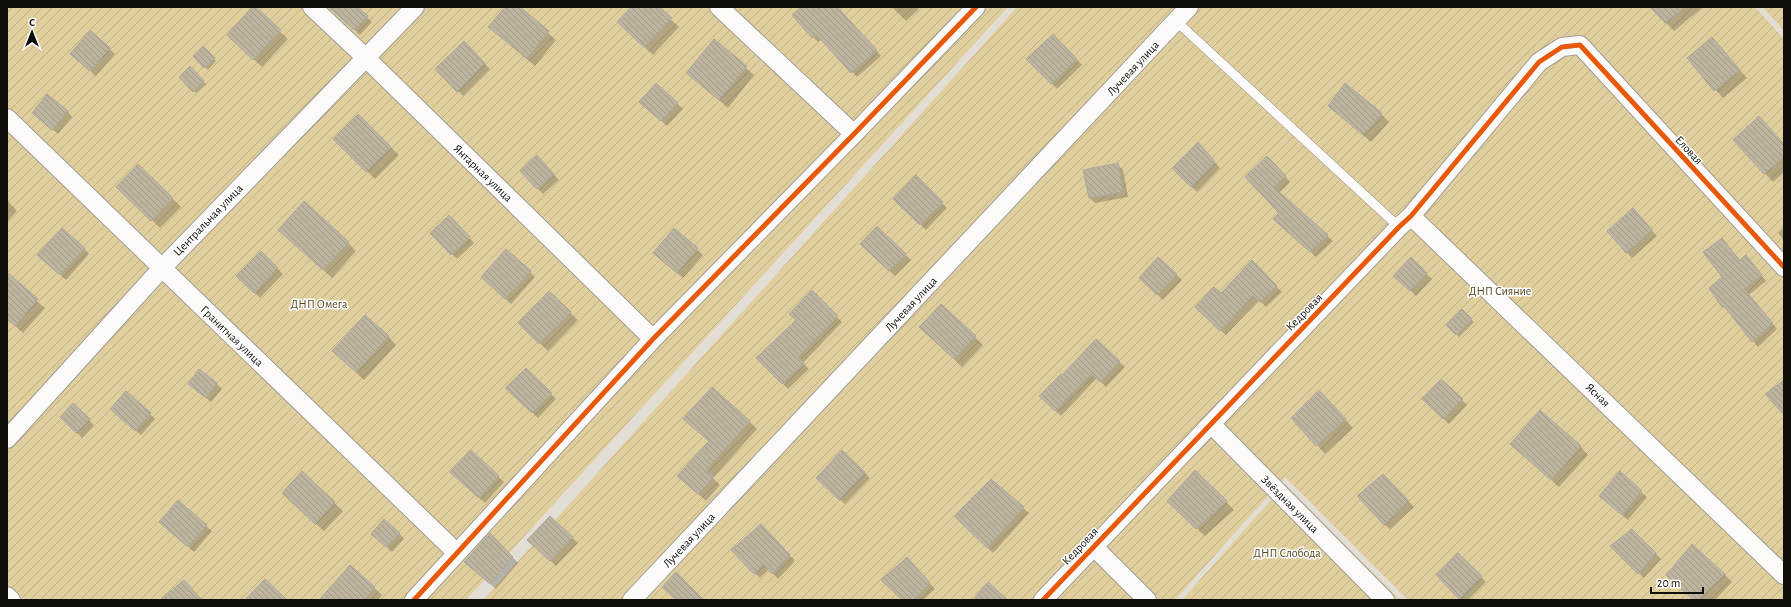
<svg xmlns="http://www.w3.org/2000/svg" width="1791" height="607" font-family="'Alegreya Sans',sans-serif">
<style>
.garden{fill:url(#garden-furrows)}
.shadow{fill:#0003}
.building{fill:url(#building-back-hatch);stroke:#ada9a2}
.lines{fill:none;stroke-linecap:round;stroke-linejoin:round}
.lane-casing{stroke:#a09d96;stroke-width:10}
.street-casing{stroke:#a09d96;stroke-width:20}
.lane{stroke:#fbfaf9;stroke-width:9}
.street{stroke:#fbfaf9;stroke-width:18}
.cycleway-casing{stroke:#fff;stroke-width:8}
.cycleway{stroke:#e8590c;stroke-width:5}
.labels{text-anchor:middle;stroke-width:3;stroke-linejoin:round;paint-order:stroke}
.street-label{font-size:12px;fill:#100e08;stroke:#fff}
.park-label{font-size:12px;fill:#564920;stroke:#fff}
</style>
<defs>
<pattern id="garden-furrows" width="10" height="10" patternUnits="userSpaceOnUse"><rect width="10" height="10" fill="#e0cf9d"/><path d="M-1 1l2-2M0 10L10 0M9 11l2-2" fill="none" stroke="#bfb186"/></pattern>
<pattern id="building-back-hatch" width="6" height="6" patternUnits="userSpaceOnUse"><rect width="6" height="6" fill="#bcb49d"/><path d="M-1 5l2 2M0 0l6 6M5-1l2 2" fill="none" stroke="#a19a86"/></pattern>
</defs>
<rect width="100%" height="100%" fill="#e2ded5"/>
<path class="garden" d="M7 7H1008L466 600H7Z
M1017 7H1755L1784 39V600H1408L1285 477 1175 600H483Z
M1763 7H1784V31Z
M1285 484 1400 600H1182Z"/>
<path class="shadow" d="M254 7 288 39 262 67 236 43Z
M330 7H357L372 22 360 35Z
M506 7H518L556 40 535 66 498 35Z
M632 7H658L679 27 653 55 626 30Z
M803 7H837L881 56 857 77 822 39 818 42 813 37Z
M892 7H916L919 9 906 21Z
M1651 7H1703L1674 31Z
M90 32 115 54 96 76 76 59Z
M1053 35 1082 65 1057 89 1028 59Z
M1712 38 1747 78 1723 98 1688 58Z
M714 40 754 75 728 108 687 72Z
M464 43 490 69 463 96 437 69Z
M203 47 216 61 208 70 194 56Z
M190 68 206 84 196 93 180 77Z
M677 103 683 109 667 126 646 107Z
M1329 106 1381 114 1389 122 1371 142Z
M67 111 72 117 58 134 33 113Z
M358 115 399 155 375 179 335 139Z
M1734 140 1784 145V172L1773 182Z
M1198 143 1220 168 1197 192 1173 168Z
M1267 157 1290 182 1279 193 1333 241 1316 257 1280 224 1281 213 1246 177Z
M542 162 559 180 543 194 521 171Z
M1117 164 1123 170 1128 197 1095 203 1090 198Z
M138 165 181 207 160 228 118 187Z
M916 177 947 208 926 230 894 199Z
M7 200 17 211 7 222Z
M1638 215 1657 236 1632 258 1608 231Z
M449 217 474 243 457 259 432 233Z
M877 227 911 260 895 276 861 244Z
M1784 228V240L1778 233Z
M674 229 703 255 683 278 659 258Z
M288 238 348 243 356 251 332 278Z
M1722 239 1741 261 1746 256 1766 281 1749 295 1777 329 1758 347 1729 311 1723 307 1710 289 1723 277Z
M84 248 89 254 66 280 44 261Z
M261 252 283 274 260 298 238 276Z
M1159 258 1182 280 1163 300 1145 283Z
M1411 258 1432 279 1416 296 1395 275Z
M1252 262 1282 292 1266 307 1259 300 1226 335 1201 313Z
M530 272 535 277 511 304 487 282Z
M7 277 45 308 23 333 7 319Z
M549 292 578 320 548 351 519 323Z
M812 292 842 322 803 363 809 369 788 389 758 358 798 320Z
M1462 310 1474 322 1459 337 1447 325Z
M929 335 975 337 983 345 962 367Z
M388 336 396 345 364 380 342 359Z
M1096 340 1125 367 1106 387 1097 378 1061 416 1040 396 1062 377Z
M526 369 556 399 538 418 507 388Z
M216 383 222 389 211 402 189 384Z
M1423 399 1462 400 1467 405 1449 424Z
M1327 400 1353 428 1325 454 1293 418Z
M73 404 94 425 82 438 61 417Z
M117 414H150L155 419 141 435Z
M749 421 757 429 713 478 720 485 706 501 686 483Z
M1511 444 1580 446 1588 455 1559 487Z
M842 451 870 478 845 504 817 478Z
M471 452 504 482 485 503 457 478Z
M1195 471 1234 510 1205 536 1176 509Z
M302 473 343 511 324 531 291 502Z
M991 480 1029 513 993 553 955 516Z
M1388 480 1414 507 1390 529 1384 524Z
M1641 492 1647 497 1628 520 1600 496Z
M550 517 578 543 556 566 529 540Z
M761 525 795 561 778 579 769 569 760 578 732 551Z
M206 526 212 531 194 552 166 527Z
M1632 530 1661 559 1644 578 1612 546Z
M399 533 404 539 392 552 378 539Z
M490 534 518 563 496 589 465 562Z
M1458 554 1486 582 1468 600H1462L1437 575Z
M912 564 935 589 923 600H903Z
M350 566 382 595 378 600H321Z
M1724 574 1732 582 1715 600H1694Z"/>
<path class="building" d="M252 7H256L281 30 253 60 227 35Z
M329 7H358L368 16 354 30Z
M505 7H520L549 31 527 58 488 27Z
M631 7H660L672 18 644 47 617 22Z
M801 7H837L877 50 851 73 816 34 812 38 792 15Z
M1650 7H1685L1665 23Z
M90 30 110 48 90 71 70 54Z
M1053 34 1077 59 1051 84 1026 59Z
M1712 37 1740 70 1714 91 1687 58Z
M714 39 747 66 719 100 686 73Z
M464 41 485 63 457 92 435 69Z
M203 46 215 58 204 68 193 56Z
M190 66 204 81 193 92 179 77Z
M656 83 678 103 661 121 639 102Z
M1345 83 1382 113 1363 135 1328 106Z
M47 94 68 111 52 130 32 113Z
M358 114 391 147 366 172 333 139Z
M1759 116 1784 144V157L1764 174 1733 140Z
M1198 142 1215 162 1191 187 1172 168Z
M537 155 554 174 537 189 520 171Z
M1267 156 1286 176 1274 187 1328 235 1310 252 1273 219 1279 213 1245 177Z
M1118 163 1123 192 1089 198 1083 170Z
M138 164 173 198 151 221 116 187Z
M916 175 943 202 920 225 893 199Z
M304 201 349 242 323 270 278 230Z
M1633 208 1652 230 1626 253 1607 231Z
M449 215 470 237 451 255 430 233Z
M877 226 906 254 889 271 860 244Z
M62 228 85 248 60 275 37 255Z
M674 228 698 248 677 273 653 253Z
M1722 238 1740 261 1746 255 1762 275 1744 289 1773 323 1752 342 1724 306 1722 307 1709 288 1722 277 1703 252Z
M506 249 531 271 505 299 481 277Z
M261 251 278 268 254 293 236 276Z
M1158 257 1177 274 1157 295 1139 278Z
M1411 257 1427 273 1410 291 1393 276Z
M1252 260 1277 286 1260 302 1253 296 1220 331 1195 307 1214 287 1221 293Z
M7 272 38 299 15 326 7 319Z
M812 290 838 316 798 357 804 363 782 384 756 358 796 320 789 314Z
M549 291 571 312 539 344 518 323Z
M941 304 976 336 954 359 919 327Z
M1462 309 1472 319 1456 335 1446 325Z
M365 315 389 336 356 372 332 351Z
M1096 339 1120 361 1100 382 1091 374 1055 411 1039 396 1061 374 1062 375Z
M526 368 552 393 532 413 505 388Z
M199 369 217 383 206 398 188 384Z
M1441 379 1463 399 1443 419 1422 399Z
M1784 380V415L1765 394Z
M712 387 750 421 706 470 714 477 698 494 677 476 709 441 683 419Z
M1319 390 1346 419 1316 446 1291 418Z
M126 391 151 413 135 431 110 409Z
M73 403 90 419 76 433 60 417Z
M1540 410 1581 446 1551 480 1510 444Z
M471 450 499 476 479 498 450 472Z
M842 450 865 472 839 500 816 478Z
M1195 470 1227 501 1196 529 1167 501Z
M302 471 335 502 315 524 282 493Z
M1620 471 1642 491 1622 515 1599 496Z
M1383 474 1409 501 1384 525 1357 496Z
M991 479 1024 507 987 548 954 516Z
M178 500 207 525 188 547 159 522Z
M550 516 573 537 550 561 527 540Z
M384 519 400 533 386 547 371 534Z
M761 524 790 555 772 574 764 564 754 574 731 550Z
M1632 529 1656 553 1638 574 1610 546Z
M490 533 513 557 490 584 464 562Z
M1692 544 1725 574 1698 600H1693L1666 575Z
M1458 553 1482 576 1459 599 1436 575Z
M907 557 930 583 913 600H902L881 580Z
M350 565 375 587 364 600H319Z
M676 572 704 600H676L662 587Z
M265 579 287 600H245Z
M184 580 202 600H160Z
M988 582 1008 600H973Z"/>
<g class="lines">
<defs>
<path id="lane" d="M1176 21 1399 227"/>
<path id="street" d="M312 7 366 58 653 339
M719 7 854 134
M7 118 457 553
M1411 216 1784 575
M1211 424 1385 600
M7 439 162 268 415 7
M1093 546 1147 600
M7 596 11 600
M414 600 653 339 854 134 976 7
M632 600 1189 7
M1043 600 1399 227 1411 216 1539 62 1562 47 1580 45 1784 267"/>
</defs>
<use href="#lane" class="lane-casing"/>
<use href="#street" class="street-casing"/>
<use href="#lane" class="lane"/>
<use href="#street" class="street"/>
<defs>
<path id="cycleway" d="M414 600 653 339 854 134 976 7
M1043 600 1399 227 1411 216 1539 62 1562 47 1580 45 1784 267"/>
</defs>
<use href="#cycleway" class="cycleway-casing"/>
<use href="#cycleway" class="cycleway"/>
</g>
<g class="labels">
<g class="street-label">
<text transform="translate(1133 68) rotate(-47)" y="4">Лучевая улица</text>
<text transform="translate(1689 150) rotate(47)" y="4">Еловая</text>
<text transform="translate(483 173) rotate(44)" y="4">Янтарная улица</text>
<text transform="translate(208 220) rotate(-46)" y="4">Центральная улица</text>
<text transform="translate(911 304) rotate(-47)" y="4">Лучевая улица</text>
<text transform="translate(1304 312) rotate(-46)" y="4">Кедровая</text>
<text transform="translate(232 336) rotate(44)" y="4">Гранитная улица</text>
<text transform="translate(1598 395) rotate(44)" y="4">Ясная</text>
<text transform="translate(1290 504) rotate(45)" y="4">Звёздная улица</text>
<text transform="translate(689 540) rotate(-47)" y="4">Лучевая улица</text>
<text transform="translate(1080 546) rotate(-47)" y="4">Кедровая</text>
</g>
<g class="park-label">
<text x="1500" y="295">ДНП Сияние</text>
<text x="319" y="308">ДНП Омега</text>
<text x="1287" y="557">ДНП Слобода</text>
</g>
</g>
<rect width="1791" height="607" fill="none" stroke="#100e08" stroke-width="16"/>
<g transform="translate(32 32)" stroke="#ffffff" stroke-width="3" paint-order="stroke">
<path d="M0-3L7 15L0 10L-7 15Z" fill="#100e08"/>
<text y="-6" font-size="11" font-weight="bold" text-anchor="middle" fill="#100e08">С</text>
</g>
<path d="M1651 587v6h52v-6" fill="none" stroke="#100e08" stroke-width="2"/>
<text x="1657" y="587" font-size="12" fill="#100e08" stroke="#ffffff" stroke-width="3" paint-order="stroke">20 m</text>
</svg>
